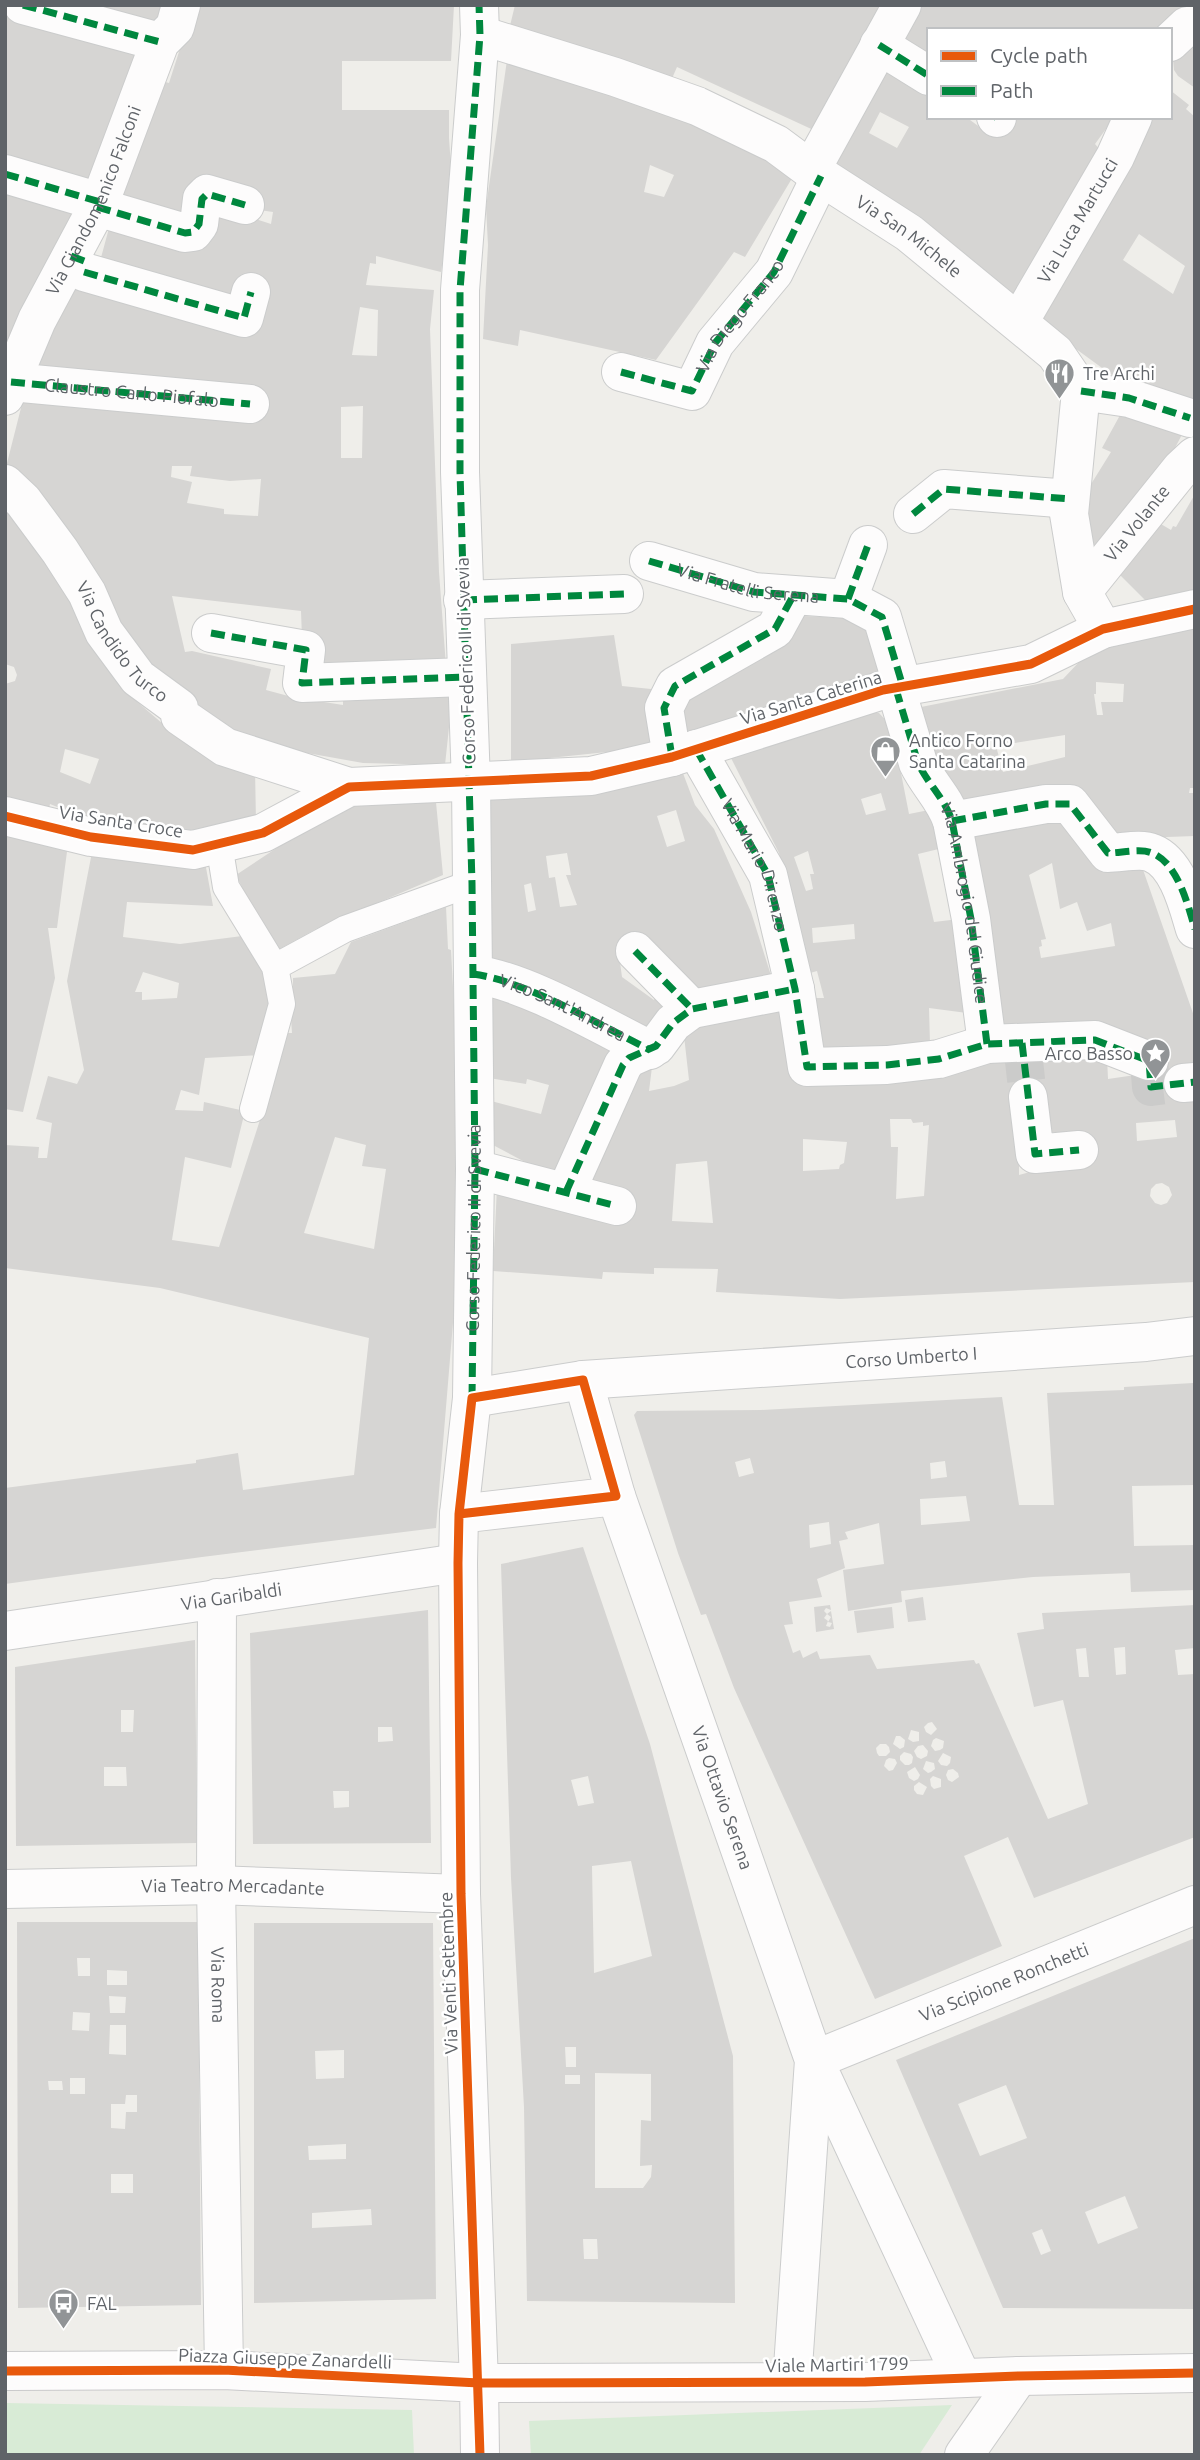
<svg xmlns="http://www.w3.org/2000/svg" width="1200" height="2460" font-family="Ubuntu,sans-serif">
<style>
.green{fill:#d8ebd6}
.building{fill:#d6d5d3;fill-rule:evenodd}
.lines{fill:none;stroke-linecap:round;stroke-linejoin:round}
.street-tunnel{stroke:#cbcbca;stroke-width:38;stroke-dasharray:38 19;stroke-linecap:butt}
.lane-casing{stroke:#cbcccc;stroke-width:28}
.street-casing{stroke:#cbcccc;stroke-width:40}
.secondary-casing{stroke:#cacacb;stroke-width:40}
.lane{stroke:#fdfcfc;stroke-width:26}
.street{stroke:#fdfcfc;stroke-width:38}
.secondary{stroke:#fdfcfc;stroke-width:38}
.quiet{stroke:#00873e;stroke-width:7;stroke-dasharray:14 7;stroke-linecap:butt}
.cycleway-casing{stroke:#fff;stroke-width:13}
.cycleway{stroke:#e8590c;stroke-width:9}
.labels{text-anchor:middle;stroke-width:5;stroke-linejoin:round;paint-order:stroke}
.street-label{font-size:18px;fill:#5f6368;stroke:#fff}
.poi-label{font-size:18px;fill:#5f6368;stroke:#fff;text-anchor:start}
</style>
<rect width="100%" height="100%" fill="#efeeea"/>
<path class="green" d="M5 2403 412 2410 414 2455H5Z
M952 2405 919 2455H531L529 2421Z"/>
<path class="building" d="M71 5H169L163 27Z
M194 5H454L451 61H342V110H449V138L453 195 441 272 376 256V264L370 263 366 285 434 290 430 329 439 572 446 666 351 672 319 670 320 638H302L301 611 172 596 185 652 192 651 271 669 266 690 292 697 343 705V693L453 690 445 765 363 763 279 748 223 725 201 712 136 664 121 642 86 569 60 527 26 478 5 471 23 400 264 414V399L250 387 187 386 33 366 49 322 72 277 217 325 252 331 263 287 244 283 238 308 203 299 99 265 112 217 204 247 215 206 271 224 273 212 253 209 259 195 196 182 185 220 117 200 158 80 169 83ZM360 307 378 310 377 356 352 355ZM363 406 362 458H341V407ZM172 466H192L190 476 230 481 261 479 258 516 224 514V509L187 503 192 482 171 477Z
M515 5H889L820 133 677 67 670 83 508 34Z
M917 5H1195V11L1165 30H929V57L899 38Z
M5 12 144 45 92 187 5 167Z
M1195 33V88L1178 76 1174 70 1173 59Z
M508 53 698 119 794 175 745 257 734 252 656 360 520 330 518 346 483 339 488 245 486 207ZM650 165 674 175 664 197 644 192Z
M884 64 929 93V117H966L993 137 1007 117H1119L1111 122 1095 144 1106 157 1015 306 832 161ZM880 112 909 127 897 148 869 133Z
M1170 90 1189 105 1186 109 1195 117V410L1135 392 1035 319 1142 117H1170ZM1139 234 1185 266 1173 294 1123 260Z
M5 183 81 201 6 373Z
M1125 406 1187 425 1144 507 1094 556 1082 544 1088 489 1111 452 1102 448Z
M1195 494V593L1149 604 1113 568 1154 520 1171 530 1173 526 1176 527Z
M5 507 80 600 109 670 135 700 170 730 255 768 256 823 186 835 82 817 50 804 48 813 5 801V684L15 681 17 675 14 667 5 664ZM65 749 99 759 90 784 60 772Z
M804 616 842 618 869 631 883 676 680 737V706L722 676 785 642Z
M1195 628V788H1190L1189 793H1195V836L1111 839 1074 793 966 803 935 763 921 707 1063 679 1096 644ZM1096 682 1124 684 1123 702H1101L1103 715H1097L1094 694H1096ZM1065 735V757L1003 772 996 746Z
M614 635 622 686 651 689 655 747 511 762V644Z
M867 711 879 713 892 727 909 814 939 808 947 847 918 854 934 922 959 919 967 1013 929 1008 930 1044 820 1057 805 998H824L817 971 803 975 789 893 779 853 731 758ZM881 793 886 810 866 815 861 799ZM808 851 814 874H810L813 889 806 891 794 857ZM854 924 855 939 813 943 812 928Z
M681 768 695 805 714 829 751 912 774 985 694 997 619 955 622 977 654 1000 658 991 680 1005 647 1043 493 971 487 945 491 800ZM676 810 685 841 667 847 657 816ZM567 853 571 875H566L577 905 560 907 555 877 549 878 546 856ZM531 883 536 910 528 912 524 885Z
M435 792 443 875 316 929 274 952 236 875 322 818 365 796Z
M1064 811 1140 861 1195 1019V1282L840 1299 716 1292 718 1269 654 1268V1274L603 1272 602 1279 493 1271 497 1187 577 1190 624 1082 652 1067 649 1091 674 1086 689 1080 683 1027 790 998 793 1052 1107 1057 1108 1079 1163 1071 1158 1041 1129 1042 1006 1027 996 1009 964 833ZM1052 863 1060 909 1077 902 1087 931 1111 923 1115 946 1041 958 1039 947 1042 946 1041 940 1046 939 1029 875ZM890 1119H911L913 1123 923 1122V1126L929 1125 924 1196 896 1199 898 1147H891ZM1175 1120 1177 1137 1137 1141 1136 1123ZM1051 1132 1088 1138 1052 1166 1019 1175V1141ZM803 1139 847 1142 844 1163 840 1165 839 1169 803 1171ZM707 1161 713 1223 672 1221 676 1164ZM1162 1183 1169 1187 1172 1195 1167 1203 1161 1205 1155 1203 1150 1196 1151 1189 1156 1184Z
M5 831 68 844 57 928H48L55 978 23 1112 5 1109Z
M93 847 205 862 213 906 127 902 123 937 180 944 250 935 275 1005 262 1055 205 1058 199 1095 181 1090 175 1110 203 1111 204 1102 245 1111 231 1168 185 1157 172 1240 219 1247 288 1033H292L289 990 293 986V978L335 974 351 942 446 907 448 949 451 950 464 1190 436 1528 202 1557 5 1584V1488L196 1463V1460L238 1453 243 1490 354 1475 369 1338 160 1288 5 1268V1145L39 1147 38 1158H47L52 1123 36 1119 48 1076 77 1084 84 1070 67 981ZM143 972 179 983 177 998 142 1000V992H135ZM335 1137 366 1145 362 1166 386 1169 374 1249 304 1233Z
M490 983 622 1041 570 1175 538 1169 493 1145 491 1101 541 1114 549 1085 527 1079 526 1084 489 1078Z
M1193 1383 1195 1485 1132 1486 1134 1546 1195 1545V1590L1131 1592 1130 1573 1033 1577 901 1591 902 1602 848 1611 843 1570 884 1564 879 1523 845 1532 848 1539 839 1541 845 1568 817 1579 822 1597 789 1602 793 1624 784 1625 793 1653 800 1650 803 1658 817 1651 820 1659 870 1655 877 1669 974 1660 976 1664 979 1663 1048 1819 1088 1804 1063 1700 1034 1707 1017 1633 1044 1629 1042 1613 1195 1605V1648L1175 1650 1178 1675 1195 1674V1837L1034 1898 1008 1837 964 1856 1002 1946 875 1999 734 1688 706 1614 701 1615 678 1553 634 1415 637 1411 761 1410 1002 1397 1019 1505H1054L1047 1393 1124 1390V1387ZM750 1458 754 1473 739 1477 735 1462ZM945 1461 947 1477 931 1479 930 1463ZM966 1496 970 1521 921 1525 920 1499ZM829 1522 831 1544 810 1548 809 1525ZM1125 1647 1126 1674 1116 1675 1114 1648ZM1086 1648 1089 1677H1079L1076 1649ZM932 1722 937 1729 931 1735 926 1732 924 1727 928 1723ZM911 1730 919 1732V1741L913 1742 908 1739ZM896 1736H900L905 1740 904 1747 900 1749 893 1744ZM936 1738 944 1741 943 1748 940 1750 935 1751 931 1746 933 1740ZM880 1744H886L889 1747 890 1752 886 1756H879L877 1753 876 1748ZM923 1745 928 1751 927 1756 921 1759 917 1757 914 1751 918 1746ZM904 1752 911 1754 913 1757 912 1763 909 1765H905L900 1760V1756ZM943 1753 951 1757 950 1763 947 1766 941 1765 938 1761ZM889 1758 895 1759 897 1763 893 1770 889 1771 884 1766 886 1760ZM926 1761 934 1763 935 1769 931 1772 928 1773 923 1769ZM915 1767 920 1775 918 1779 914 1781 909 1778 907 1772ZM953 1769 958 1773 959 1777 952 1782 948 1780 946 1775 948 1770ZM933 1776 941 1779V1787L934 1789 931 1786 930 1779ZM919 1782 927 1787 923 1795 917 1794 914 1790V1786Z
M583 1547 650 1744 733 2056 735 2303 527 2301 524 2107 511 1878 501 1564ZM588 1776 594 1803 578 1806 571 1780ZM631 1861 652 1956 594 1973 592 1866ZM565 2047H576V2067H566ZM595 2073 651 2074V2121L641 2120 640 2166 652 2165 651 2177 643 2188H595ZM565 2075H580V2084H565ZM583 2239H597L598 2259H584Z
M923 1597 926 1620 908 1622 905 1600Z
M830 1605 831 1610 826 1608 824 1611 827 1614 824 1618 828 1621 826 1626 830 1627 832 1623 828 1622 831 1617 827 1614 831 1611 834 1629 816 1632 814 1607Z
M892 1607 894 1628 857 1633 854 1611Z
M428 1610 431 1843 253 1844 250 1633ZM378 1727H392L393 1741 378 1742ZM333 1791H349V1807L334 1808Z
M195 1640 197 1843 16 1846 15 1667ZM121 1710H134L133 1732H121ZM104 1767H126L127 1786H104Z
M17 1922H198L201 2305 18 2308ZM77 1958H90V1976H78ZM107 1970 127 1971V1985H107ZM109 1996 126 1997 125 2013H110ZM73 2012 90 2013 89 2031 72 2030ZM110 2025H126V2055L109 2054ZM70 2078H85V2094H70ZM48 2081H62L63 2090H49ZM126 2095H137V2112H126L125 2129 111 2128V2104H125ZM111 2174H133V2193H111Z
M254 1923H433L436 2299 254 2303ZM344 2050V2078L316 2079 315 2051ZM346 2144V2159L309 2160 308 2146ZM371 2209 372 2225 312 2228V2213Z
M1195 1938V2309L1003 2308 896 2060ZM1006 2085 1027 2138 980 2156 958 2104ZM1125 2196 1138 2228 1098 2244 1085 2212ZM1042 2229 1051 2251 1041 2255 1032 2233Z"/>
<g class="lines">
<path class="street-tunnel" d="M1022 1043 1028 1097
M1149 1061 1151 1087 1183 1083"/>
<defs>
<path id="lane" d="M219 844 226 887 275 967 345 929 472 883
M253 1109 282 1004 275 967"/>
<g id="street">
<path d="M23 5 160 42"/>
<path id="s1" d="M480 35 615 77 697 106 776 144 811 170 909 233 1055 353 1081 391 1069 514 1082 592 1103 629"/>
<path d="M1170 42 1187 26 1195 25"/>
<path d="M879 45 929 76"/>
<path d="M996 117 997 118"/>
<path d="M811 170 902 5"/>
<path d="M5 174 100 202"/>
<path d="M97 207 185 233 193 232 199 224 202 199 207 194 245 205"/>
<path d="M84 272 244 318 251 292"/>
<path id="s2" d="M1019 322 1115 157 1133 117"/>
<path d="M621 372 692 391 715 343 774 272 821 176"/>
<path d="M11 382 250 404"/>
<path d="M1081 391 1129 398 1190 418"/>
<path id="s3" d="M5 396 37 320 100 202 160 42 175 27 181 5"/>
<path id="s4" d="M5 484 23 501 60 551 87 593 104 632 138 678 179 708 180 716 225 747 349 787"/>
<path d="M913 514 944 489 1070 499"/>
<path id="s5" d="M649 561 754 592 848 599 882 617 903 687"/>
<path id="s6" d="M1082 592 1181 469 1195 456"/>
<path d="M848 599 868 545"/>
<path d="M463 600 624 594"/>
<path d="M211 633 306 650 302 683 465 677"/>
<path d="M896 689 918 763C928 784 945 799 952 821L971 919 987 1044"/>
<path id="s7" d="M696 749 768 875 795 989 807 1067 887 1065 939 1059 987 1044 1095 1040 1149 1061"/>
<path d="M672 757 664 708 675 686 775 629 793 596"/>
<path d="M5 816 91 837 193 850 263 833 349 787 591 776 672 757 883 690 1031 664 1103 629 1195 609"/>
<path d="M952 821 1046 804H1070L1108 853C1121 853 1141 848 1152 853 1178 863 1188 906 1195 929"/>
<path d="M635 951 692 1009"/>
<path d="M473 974C526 981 600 1025 650 1050"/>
<path d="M1183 1083 1195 1082"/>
<path d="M1028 1097 1035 1154 1079 1150"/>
<path d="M475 1169 617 1206"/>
<path d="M566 1192 623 1065 629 1058 656 1046 673 1023 692 1009 795 989"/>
<path id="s8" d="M583 1380 1146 1342 1195 1336"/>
<path id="s9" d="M616 1496 814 2060 792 2382"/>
<path d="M459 1514 616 1496 583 1380 472 1398"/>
<path id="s10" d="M217 1598 216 1885 224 2370"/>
<path id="s11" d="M5 1631 458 1563"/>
<path id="s12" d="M5 1889 216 1885 461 1894"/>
<path id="s13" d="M962 2378 814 2060 1195 1905"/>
<path d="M479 2383 461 1894 458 1563 459 1514 472 1398 475 1169 471 783 460 472V290L480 35 479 5"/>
<path d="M964 2455 1019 2376"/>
</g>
<path id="secondary" d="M5 2371 224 2370 479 2383 865 2382 1019 2376 1195 2373
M479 2383 480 2455"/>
</defs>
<use href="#lane" class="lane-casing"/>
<use href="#street" class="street-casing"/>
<use href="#secondary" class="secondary-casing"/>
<use href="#lane" class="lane"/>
<use href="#street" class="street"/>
<use href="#secondary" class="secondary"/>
<g class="quiet">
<path d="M23 5 160 42"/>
<path d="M879 45 929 76"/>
<path d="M996 117 997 118"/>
<path d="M5 174 100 202"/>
<path d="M97 207 185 233 193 232 199 224 202 199 207 194 245 205"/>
<path d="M71 256 87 262"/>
<path d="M84 272 244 318 251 292"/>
<path id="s14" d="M621 372 692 391 715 343 774 272 821 176"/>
<path id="s15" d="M11 382 250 404"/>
<path d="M1081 391 1129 398 1190 418"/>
<path d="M913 514 944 489 1070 499"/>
<path d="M649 561 754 592 848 599 882 617 903 687"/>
<path d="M848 599 868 545"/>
<path d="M463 600 624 594"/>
<path d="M211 633 306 650 302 683 465 677"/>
<path id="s16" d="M896 689 918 763C928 784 945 799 952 821L971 919 987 1044"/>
<path d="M696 749 768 875 795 989 807 1067 887 1065 939 1059 987 1044 1095 1040 1149 1061 1151 1087 1195 1082"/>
<path d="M672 757 664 708 675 686 775 629 793 596"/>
<path d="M952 821 1046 804H1070L1108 853C1121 853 1141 848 1152 853 1178 863 1188 906 1195 929"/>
<path d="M635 951 692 1009"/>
<path id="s17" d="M473 974C526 981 600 1025 650 1050"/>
<path d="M1022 1043 1035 1154 1079 1150"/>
<path d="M475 1169 617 1206"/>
<path d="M566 1192 623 1065 629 1058 656 1046 673 1023 692 1009 795 989"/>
<path id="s18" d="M472 1398 475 1169 472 883 460 472V290L480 35 479 5"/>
</g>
<defs>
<path id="cycleway" d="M5 816 91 837 193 850 263 833 349 787 591 776 672 757 883 690 1031 664 1103 629 1195 609
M459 1514 616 1496 583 1380 472 1398 459 1514 458 1563 461 1894 480 2455
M5 2371 224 2370 479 2383 865 2382 1019 2376 1195 2373"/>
</defs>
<use href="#cycleway" class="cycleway-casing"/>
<use href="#cycleway" class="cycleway"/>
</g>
<defs>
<symbol id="restaurant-pin" viewBox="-11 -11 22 30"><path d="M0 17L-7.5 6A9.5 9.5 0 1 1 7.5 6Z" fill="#919496" stroke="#fff"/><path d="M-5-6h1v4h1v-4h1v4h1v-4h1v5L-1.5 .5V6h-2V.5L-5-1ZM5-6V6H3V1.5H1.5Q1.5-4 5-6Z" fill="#fff"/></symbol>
<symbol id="shop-pin" viewBox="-11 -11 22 30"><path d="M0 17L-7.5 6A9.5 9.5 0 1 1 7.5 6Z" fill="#919496" stroke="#fff"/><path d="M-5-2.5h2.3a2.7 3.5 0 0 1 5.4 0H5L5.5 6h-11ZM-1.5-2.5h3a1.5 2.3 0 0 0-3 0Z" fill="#fff"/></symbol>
<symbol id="sight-pin" viewBox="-11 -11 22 30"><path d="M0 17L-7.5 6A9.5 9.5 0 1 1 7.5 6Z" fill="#919496" stroke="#fff"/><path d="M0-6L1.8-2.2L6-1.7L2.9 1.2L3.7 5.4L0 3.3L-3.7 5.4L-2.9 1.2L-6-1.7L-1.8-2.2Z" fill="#fff"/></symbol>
<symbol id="bus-pin" viewBox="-11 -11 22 30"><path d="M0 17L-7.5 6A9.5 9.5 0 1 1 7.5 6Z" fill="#919496" stroke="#fff"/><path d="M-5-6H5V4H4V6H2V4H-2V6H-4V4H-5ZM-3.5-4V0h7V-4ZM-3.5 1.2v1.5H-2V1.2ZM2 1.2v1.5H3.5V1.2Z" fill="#fff"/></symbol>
</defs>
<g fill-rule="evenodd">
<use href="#restaurant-pin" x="1042" y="356" width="35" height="47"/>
<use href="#shop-pin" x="868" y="734" width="35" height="47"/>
<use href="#sight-pin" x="1138" y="1036" width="35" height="47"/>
<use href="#bus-pin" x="46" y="2286" width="35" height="47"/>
</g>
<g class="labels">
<g class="street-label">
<text dy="6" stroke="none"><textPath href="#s3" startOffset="215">Via Giandomenico Falconi</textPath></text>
<text dy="6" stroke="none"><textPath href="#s2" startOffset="117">Via Luca Martucci</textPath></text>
<text dy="6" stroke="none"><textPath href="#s1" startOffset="478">Via San Michele</textPath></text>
<text dy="6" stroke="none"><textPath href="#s14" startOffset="163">Via Diego Franco</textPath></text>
<text dy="6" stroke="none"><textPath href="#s15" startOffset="121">Claustro Carlo Piofalo</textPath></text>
<text dy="6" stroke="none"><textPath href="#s6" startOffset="88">Via Volante</textPath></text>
<text dy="6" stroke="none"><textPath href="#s5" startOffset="102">Via Fratelli Serena</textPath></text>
<text dy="6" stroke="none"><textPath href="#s4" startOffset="198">Via Candido Turco</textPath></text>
<text transform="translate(466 661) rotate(-92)" y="6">Corso Federico II di Svevia</text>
<text transform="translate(811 698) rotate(-17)" y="6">Via Santa Caterina</text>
<text transform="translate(121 822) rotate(9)" y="6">Via Santa Croce</text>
<text dy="6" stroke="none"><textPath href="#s7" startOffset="131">Via Mario Direnzo</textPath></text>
<text dy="6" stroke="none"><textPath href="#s16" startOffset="228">Via Ambrogio del Giudice</textPath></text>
<text dy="6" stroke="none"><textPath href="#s17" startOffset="96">Vico Sant'Andrea</textPath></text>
<text dy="6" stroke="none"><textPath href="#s18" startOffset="170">Corso Federico II di Svevia</textPath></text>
<text dy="6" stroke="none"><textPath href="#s8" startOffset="329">Corso Umberto I</textPath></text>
<text dy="6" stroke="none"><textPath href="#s11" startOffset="229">Via Garibaldi</textPath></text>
<text dy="6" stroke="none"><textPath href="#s9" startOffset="320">Via Ottavio Serena</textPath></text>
<text dy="6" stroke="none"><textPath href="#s12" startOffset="228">Via Teatro Mercadante</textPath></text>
<text transform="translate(449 1973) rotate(-92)" y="6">Via Venti Settembre</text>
<text dy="6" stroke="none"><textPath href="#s13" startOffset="556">Via Scipione Ronchetti</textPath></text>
<text dy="6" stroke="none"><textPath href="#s10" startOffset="387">Via Roma</textPath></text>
<text transform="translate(285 2359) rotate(2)" y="6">Piazza Giuseppe Zanardelli</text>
<text transform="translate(837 2365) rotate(-1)" y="6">Viale Martiri 1799</text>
</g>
<g class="poi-label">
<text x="1083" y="380">Tre Archi</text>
<text x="909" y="747">Antico Forno<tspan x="909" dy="21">Santa Catarina</tspan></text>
<text x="1133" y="1060" text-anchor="end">Arco Basso</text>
<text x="87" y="2310">FAL</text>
</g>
</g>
<rect width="1200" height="2460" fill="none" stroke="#5f6368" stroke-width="14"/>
<rect x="927" y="28" width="245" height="91" fill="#ffffff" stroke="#bfc1c3" stroke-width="2"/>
<rect x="941" y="51" width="35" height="10" fill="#e8590c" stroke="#bfc1c3" stroke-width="2"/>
<text x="990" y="63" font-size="21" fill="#5f6368">Cycle path</text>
<rect x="941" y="86" width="35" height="10" fill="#00873e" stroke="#bfc1c3" stroke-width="2"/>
<text x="990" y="98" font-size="21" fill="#5f6368">Path</text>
</svg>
